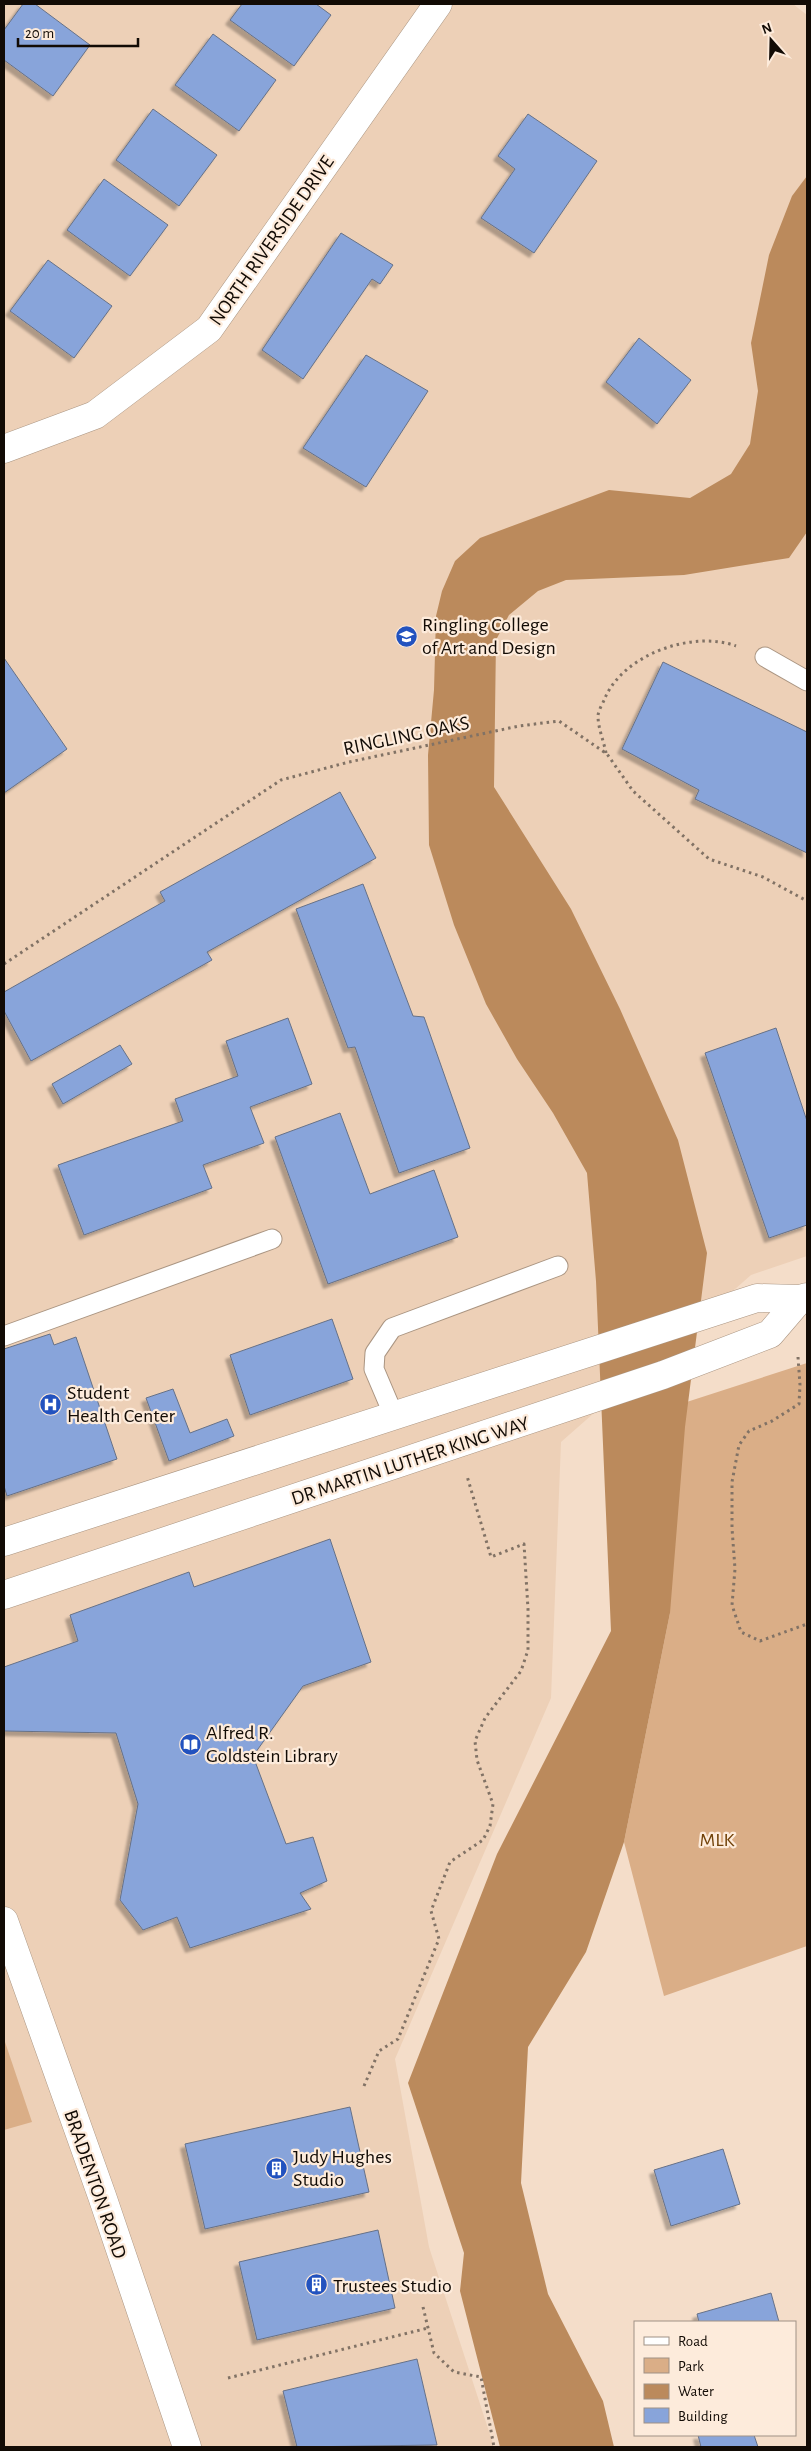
<svg xmlns="http://www.w3.org/2000/svg" width="811" height="2451" font-family="'Alegreya Sans',sans-serif">
<style>
.built{fill:#edd0b7}
.green{fill:#daae87}
.water{fill:#bb8a5c}
.building{fill:#88a4da;stroke:#667187;filter:url(#shadow)}
.lines{fill:none;stroke-linecap:round;stroke-linejoin:round}
.service-casing{stroke:#aa9582;stroke-width:21}
.minor-casing{stroke:#aa9582;stroke-width:29}
.tertiary-casing{stroke:#aa9582;stroke-width:29}
.path{stroke:#817265;stroke-width:3;stroke-dasharray:2.5 4;stroke-linecap:butt}
.service{stroke:#fff;stroke-width:19}
.minor{stroke:#fff;stroke-width:28}
.tertiary{stroke:#fff;stroke-width:28}
.labels{text-anchor:middle;stroke-width:4.5;stroke-linejoin:round;paint-order:stroke}
.street-label{font-size:20px;fill:#120b05;stroke:#fdebdb}
.poi-label{font-size:20px;fill:#120b05;stroke:#fdebdb;text-anchor:start}
.park-label{font-size:20px;fill:#724209;stroke:#fdebdb}
</style>
<defs>
<filter id="shadow"><feDropShadow dx="-4.5" dy="4.5" stdDeviation="1" flood-color="#0004"/></filter>
</defs>
<rect width="100%" height="100%" fill="#f4ddc9"/>
<path class="built" d="M4 4H793L807 15V1256L751 1275 561 1442 551 1698 395 2059 429 2247 494 2447H4Z"/>
<path class="green" d="M807 1363V1946L664 1996 624 1842 670 1613 662 1410Z
M4 2039 32 2122 4 2130Z"/>
<path class="water" d="M807 176V532L789 558 684 575 566 580 538 591 509 615 496 640 494 787 571 909 620 1009 678 1140 707 1253 685 1427 670 1613 624 1842 586 1952 528 2047 521 2183 548 2294 603 2401 614 2447H500L460 2291 464 2253 408 2083 497 1854 611 1631 596 1281 587 1173 553 1113 517 1059 486 1004 454 925 429 845 428 755 434 690 436 616 442 591 455 561 480 538 609 490 690 498 731 474 750 444 758 391 751 343 769 255 792 196Z"/>
<path class="building" d="M23 4H35L90 45 53 96 4 60V30Z
M242 4H316L331 15 294 66 230 20Z
M213 34 276 80 239 131 175 85Z
M153 109 217 155 179 206 116 160Z
M528 114 597 161 534 253 481 218 515 169 498 156Z
M104 179 168 225 130 276 67 230Z
M341 233 393 265 380 284 372 279 303 379 262 350Z
M48 260 112 306 74 358 10 311Z
M639 338 691 380 657 424 606 382Z
M366 355 428 391 366 487 303 448Z
M4 658 67 749 4 793Z
M663 662 807 732V853L695 799 699 790 622 749Z
M340 792 376 858 207 952 212 960 31 1061 4 1011V992L165 901 160 892Z
M363 884 413 1016 424 1017 470 1148 399 1173 355 1047 348 1048 296 909Z
M288 1018 312 1084 250 1107 264 1143 203 1165 212 1188 84 1235 58 1165 183 1121 175 1099 238 1076 226 1041Z
M776 1028 807 1121V1225L769 1238 705 1053Z
M120 1045 132 1064 63 1104 52 1084Z
M340 1113 370 1194 434 1170 458 1237 328 1284 275 1137Z
M332 1319 353 1379 250 1415 230 1355Z
M50 1334 54 1345 76 1337 117 1459 7 1496 4 1486V1349Z
M173 1389 190 1433 227 1419 234 1436 169 1461 146 1398Z
M330 1539 371 1662 303 1686 253 1756 286 1844 313 1837 327 1881 300 1893 311 1909 190 1948 177 1917 143 1930 120 1900 138 1804 116 1733 4 1731V1667L78 1641 70 1615 189 1572 194 1587Z
M350 2107 369 2192 205 2229 185 2144Z
M723 2149 740 2204 671 2226 654 2170Z
M378 2230 395 2308 257 2340 239 2262Z
M771 2293 779 2322H699L697 2314Z
M417 2359 437 2445 297 2447 283 2391Z
M698 2435H754L758 2447H701Z"/>
<g class="lines">
<defs>
<path id="service" d="M765 657 807 681
M4 1336 272 1239
M394 1416 374 1369 375 1353 392 1328 558 1266"/>
<path id="minor" d="M4 449 95 415 209 329 438 4"/>
<path id="tertiary" d="M4 1542 757 1298 800 1299 807 1297
M4 1595 663 1375 770 1334 800 1299
M4 1921 102 2196 187 2447"/>
</defs>
<use href="#service" class="service-casing"/>
<use href="#minor" class="minor-casing"/>
<use href="#tertiary" class="tertiary-casing"/>
<path class="path" d="M606 753C604 742 598 728 598 716 598 711 603 703 605 698 624 654 693 630 736 646
M4 964 281 780 349 762 519 726 559 721 607 754 633 791 709 859 763 877 807 901
M798 1357 800 1385 799 1404 772 1421 749 1431 739 1445 732 1482V1528L735 1569 732 1605 741 1632 760 1641 807 1624
M364 2086 379 2051 398 2039 439 1939 431 1911 450 1862 483 1840 490 1826 493 1804 477 1760 475 1741 485 1718 521 1671 528 1650V1609L524 1544 491 1557 467 1476
M423 2307 434 2353 454 2372 481 2377 494 2447
M228 2378 428 2328"/>
<use href="#service" class="service"/>
<use href="#minor" class="minor"/>
<use href="#tertiary" class="tertiary"/>
</g>
<defs>
<symbol id="university-disc" viewBox="-11 -11 22 22"><circle r="9.5" fill="#2252bf" stroke="#fdebdb"/><path d="M0-5L7-2L0 1L-7-2ZM-4 1L0 2.5L4 1V4Q0 6-4 4Z" fill="#fff"/></symbol>
<symbol id="hospital-disc" viewBox="-11 -11 22 22"><circle r="9.5" fill="#2252bf" stroke="#fdebdb"/><path d="M-5-5h3v3.5h4V-5h3V5h-3V1.5h-4V5h-3Z" fill="#fff"/></symbol>
<symbol id="library-disc" viewBox="-11 -11 22 22"><circle r="9.5" fill="#2252bf" stroke="#fdebdb"/><path d="M-6-4Q-3-5.5-.7-3.5V5Q-3 3-6 4ZM6-4Q3-5.5 .7-3.5V5Q3 3 6 4Z" fill="#fff"/></symbol>
<symbol id="building-disc" viewBox="-11 -11 22 22"><circle r="9.5" fill="#2252bf" stroke="#fdebdb"/><path d="M-4-6H4V6H1V3H-1V6H-4ZM-2.5-4.3h1.7v1.8h-1.7ZM.8-4.3h1.7v1.8H.8ZM-2.5-1h1.7V.8h-1.7ZM.8-1h1.7V.8H.8Z" fill="#fff"/></symbol>
</defs>
<g fill-rule="evenodd">
<use href="#university-disc" x="394" y="624" width="25" height="25"/>
<use href="#hospital-disc" x="38" y="1392" width="25" height="25"/>
<use href="#library-disc" x="178" y="1732" width="25" height="25"/>
<use href="#building-disc" x="264" y="2156" width="25" height="25"/>
<use href="#building-disc" x="304" y="2272" width="25" height="25"/>
</g>
<g class="labels">
<g class="street-label">
<text transform="translate(271 240) rotate(-55)" y="7">NORTH RIVERSIDE DRIVE</text>
<text transform="translate(406 735) rotate(-12)" y="7">RINGLING OAKS</text>
<text transform="translate(410 1460) rotate(-18)" y="7">DR MARTIN LUTHER KING WAY</text>
<text transform="translate(96 2184) rotate(71)" y="7">BRADENTON ROAD</text>
</g>
<g class="poi-label">
<text x="422" y="631">Ringling College<tspan x="422" dy="23">of Art and Design</tspan></text>
<text x="67" y="1399">Student<tspan x="67" dy="23">Health Center</tspan></text>
<text x="206" y="1739">Alfred R.<tspan x="206" dy="23">Goldstein Library</tspan></text>
<text x="293" y="2163">Judy Hughes<tspan x="293" dy="23">Studio</tspan></text>
<text x="333" y="2292">Trustees Studio</text>
</g>
<g class="park-label">
<text x="717" y="1846">MLK</text>
</g>
</g>
<rect width="811" height="2451" fill="none" stroke="#120b05" stroke-width="10"/>
<rect x="634" y="2321" width="162" height="115" fill="#fdebdb" stroke="#9f9185"/>
<rect x="644" y="2337" width="25" height="8" fill="#ffffff" stroke="#9f9185"/>
<text x="678" y="2346" font-size="15" fill="#120b05">Road</text>
<rect x="644" y="2358" width="25" height="15" fill="#daae87" stroke="#9f9185"/>
<text x="678" y="2371" font-size="15" fill="#120b05">Park</text>
<rect x="644" y="2384" width="25" height="15" fill="#bb8a5c" stroke="#9f9185"/>
<text x="678" y="2396" font-size="15" fill="#120b05">Water</text>
<rect x="644" y="2408" width="25" height="15" fill="#88a4da" stroke="#9f9185"/>
<text x="678" y="2421" font-size="15" fill="#120b05">Building</text>
<g transform="translate(771 40) rotate(340)" stroke="#fdebdb" stroke-width="4" paint-order="stroke">
<path d="M0-4L9 19L0 12L-9 19Z" fill="#120b05"/>
<text y="-8" font-size="14" font-weight="bold" text-anchor="middle" fill="#120b05">N</text>
</g>
<path d="M18 38v8h120v-8" fill="none" stroke="#120b05" stroke-width="2.5"/>
<text x="25" y="38" font-size="15" fill="#120b05" stroke="#fdebdb" stroke-width="4" paint-order="stroke">20 m</text>
</svg>
